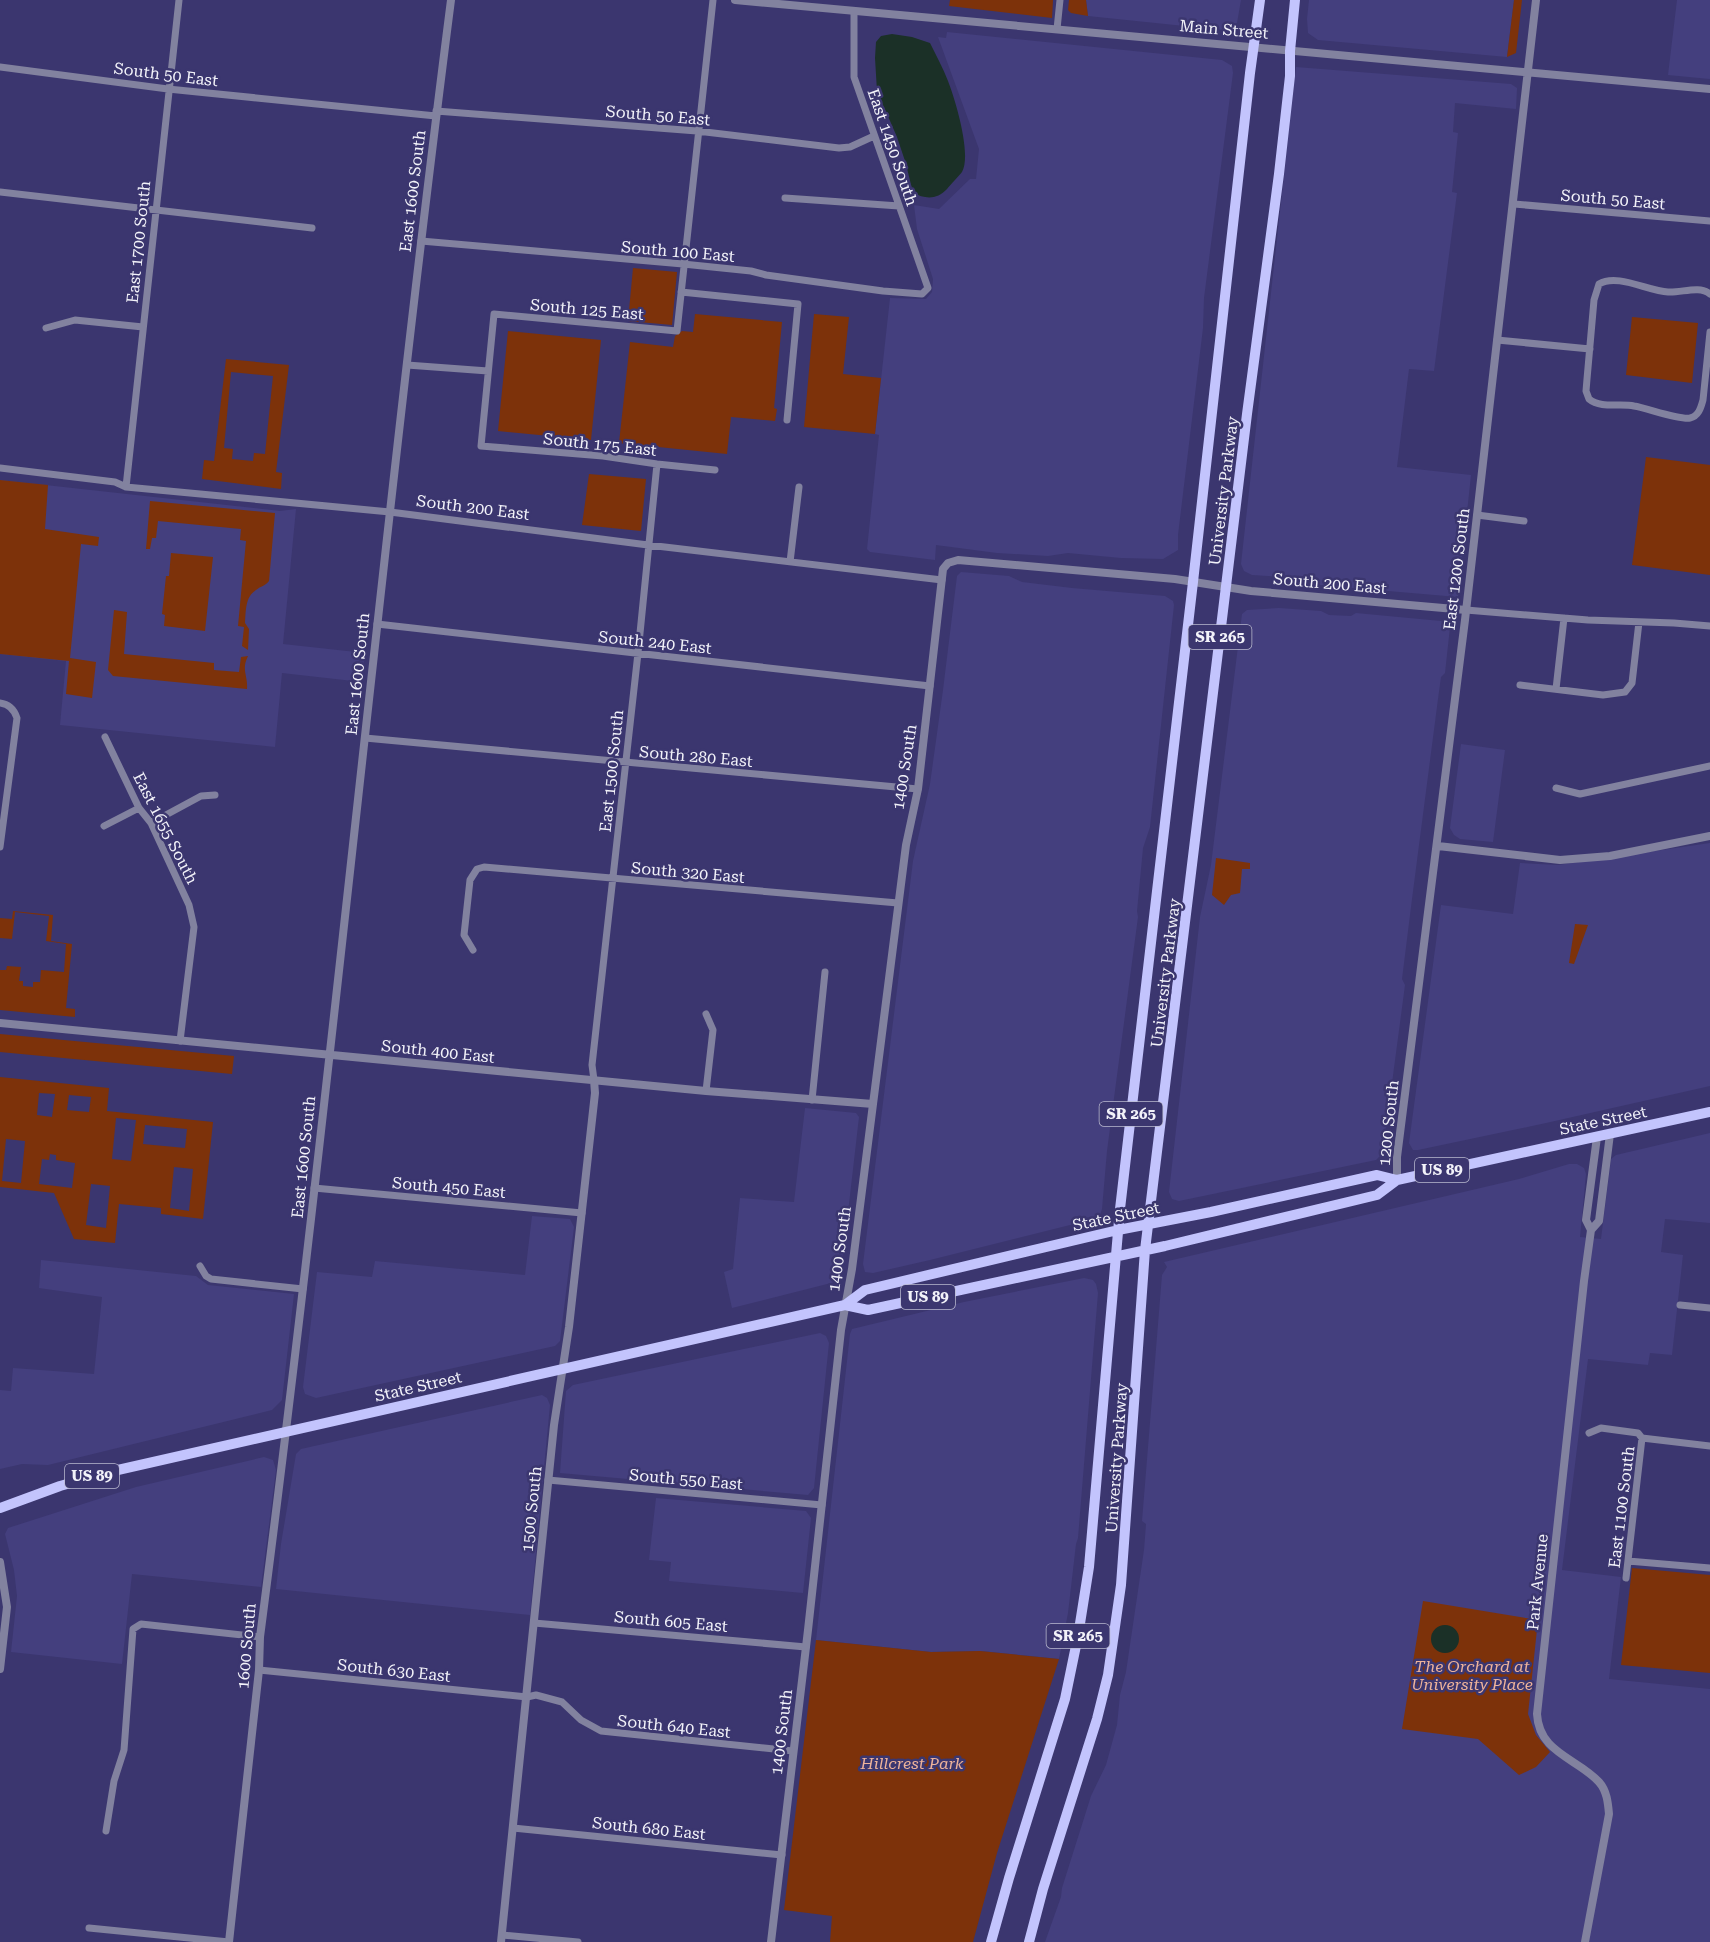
<svg xmlns="http://www.w3.org/2000/svg" width="1710" height="1942" font-family="'Roboto Serif',serif">
<style>
.built{fill:#443f7e}
.green{fill:#7d320a;fill-rule:evenodd}
.water{fill:#1b3027}
.lines{fill:none;stroke-linecap:round;stroke-linejoin:round}
.minor{stroke:#82829f;stroke-width:7}
.tertiary{stroke:#82829f;stroke-width:8}
.primary{stroke:#c3c4fd;stroke-width:10}
.labels{text-anchor:middle;stroke-width:5;stroke-linejoin:round;paint-order:stroke}
.shield{fill:#3b366f;stroke:#bbbad0;stroke-width:1.5}
.shield-label{font-size:15px;font-weight:bold;fill:#f2f2f9}
.street-label{font-size:16px;fill:#f2f2f9;stroke:#3b366f}
.park-label{font-size:16px;font-style:italic;fill:#eeb39a;stroke:#3b366f}
</style>
<rect width="100%" height="100%" fill="#3b366f"/>
<path class="built" d="M1086 0H1241L1237 23 1233 27 1223 30 1088 16Z
M1309 0H1514L1507 57 1318 40 1308 33 1307 19Z
M1677 0H1710V79L1668 75Z
M947 32 1222 60 1232 66 1233 73 1204 298 1203 328 1178 535V550L1163 559 1121 558 1068 553 1048 556 997 553 936 545 935 560 870 552 867 549 879 435 875 434 890 298 926 299 932 292 933 279 917 229 914 205 939 209 970 179H976L979 149 938 37 946 38Z
M1296 67 1511 84 1517 88 1516 109 1455 103 1453 132 1458 133 1452 192 1457 193 1434 371 1409 369 1397 467 1471 475 1458 597 1318 585 1297 578 1252 575 1244 571 1241 564Z
M0 480 280 511 296 509 283 644 365 653 362 682 282 673 275 747 60 725 66 661 0 654Z
M961 572 1009 576 1022 582 1072 588 1165 596 1173 601 1174 605 1150 827 1143 848 1137 911 1138 917 1107 1151 1102 1209 1100 1215 1094 1219 930 1260 873 1273 865 1272 863 1264 913 861 930 784 943 690 957 576Z
M1279 608 1321 611 1329 615 1351 616 1356 613 1441 621 1446 622 1450 627 1445 673 1441 677 1438 699 1412 899 1402 979 1405 985 1383 1151 1382 1154 1376 1160 1179 1201 1172 1199 1169 1192 1200 917 1211 865 1242 614 1247 610Z
M1461 744 1505 750 1493 842 1460 839 1454 835 1450 828Z
M1710 843V1086L1546 1123 1418 1150H1413L1409 1143 1441 905 1513 914 1520 863 1558 865Z
M805 1108 856 1113 859 1117 843 1256 839 1279 835 1282 732 1308 724 1272 733 1269 740 1198 794 1202Z
M1710 1133V1223L1665 1219 1661 1252 1683 1255 1672 1355 1650 1353 1648 1365 1588 1359 1562 1570 1621 1577 1609 1679 1710 1689V1942H1045L1061 1897 1062 1888 1091 1796 1106 1765 1117 1725 1120 1695 1126 1672 1144 1550 1146 1524 1142 1521 1162 1275 1167 1267 1164 1262 1519 1179 1569 1164H1577L1584 1168 1586 1174 1580 1237 1601 1239 1611 1159 1616 1155Z
M532 1216 570 1219 574 1227 560 1341 555 1346 316 1398 305 1394 303 1387 317 1272 372 1277 375 1261 525 1275Z
M41 1260 196 1276 208 1285 294 1294 282 1400 272 1410 48 1465 22 1464 0 1469V1390L11 1391 13 1368 94 1374 102 1297 39 1288Z
M1084 1278 1093 1280 1096 1284 1098 1293 1078 1538 1076 1544 1068 1613 1059 1659 981 1651 931 1652 816 1640 850 1334 852 1329 964 1302Z
M820 1333 826 1336 829 1343 814 1488 808 1495 560 1473 566 1391 573 1385Z
M542 1395 547 1398 550 1405 530 1615 276 1589 281 1544 296 1454 301 1449Z
M264 1457 273 1460 276 1470 261 1587 132 1574 122 1664 11 1652 17 1596 14 1570 5 1534 8 1528 136 1487Z
M656 1498 806 1511 811 1518 803 1593 669 1581 671 1562 649 1560Z"/>
<path class="green" d="M950 0H1053L1052 18 949 6Z
M1069 0H1086L1088 16 1071 13 1068 10Z
M1514 0H1522L1516 53 1507 57Z
M633 268 677 272 672 325 628 321Z
M695 314 782 322 774 408 777 409 775 421 731 417 727 454 619 443 630 342 673 347 675 336 682 331 693 332Z
M814 314 849 317 843 374 881 378 875 434 804 427Z
M1632 317 1698 323 1692 383 1626 375Z
M508 331 601 340 591 440 498 431Z
M226 359 289 365 276 472 282 473 281 489 202 479 204 460 214 461ZM231 372 273 376 265 454 254 453 253 461 232 459 233 449 224 448Z
M1646 457 1710 465V575L1632 565Z
M589 474 646 479 641 531 582 525Z
M0 480 48 485 45 529 99 537 98 546 81 544 70 658 96 662 92 698 66 694 69 661 0 654Z
M150 501 275 513 269 581C265 586 261 586 256 590 245 597 246 611 245 623L249 629 248 650 242 646 244 627 238 626 246 541 240 540 241 529 158 521 156 538H152L150 549H146Z
M171 553 213 557 205 631 164 626 165 615 162 614 166 576H169Z
M114 610 127 612 124 654 214 663V670L239 672 241 657 248 656C241 670 248 675 247 689L113 676 108 670Z
M1216 858 1250 863V869H1242L1240 893 1231 895 1224 905 1212 895Z
M13 911 53 915 51 941 72 944 66 1008 75 1009V1017L0 1010V970H6L7 966 21 967 19 981H23V986L33 987V982H40L41 970 64 972 66 944 46 941 49 916 15 912 12 939 0 938V918L12 919Z
M1575 924 1588 925 1574 964 1569 963Z
M0 1034 234 1056 232 1074 0 1052Z
M0 1077 109 1088 107 1111 213 1122 203 1219 161 1214V1208L119 1204 115 1243 74 1239 54 1193 0 1187ZM39 1093 55 1094 52 1117 37 1115ZM69 1095 91 1097 89 1112 67 1110ZM116 1118 136 1120 131 1161 112 1159ZM145 1125 187 1129 185 1148 143 1144ZM6 1139 25 1141 21 1183 2 1181ZM50 1154 56 1155V1160L75 1163 72 1188 39 1184 42 1159 49 1160ZM174 1167 193 1169 189 1211 170 1208ZM91 1184 110 1186 106 1228 86 1225Z
M1632 1568 1710 1575V1673L1621 1665Z
M1423 1601 1538 1620 1528 1714 1536 1735 1550 1752 1536 1767 1519 1775 1478 1739 1402 1729Z
M816 1640 931 1652 980 1651 1059 1659 997 1853 973 1942H830L832 1916 784 1910Z"/>
<path class="water" d="M892 34 912 37 930 43C936 55 943 68 948 81 955 99 972 154 962 172 958 177 951 184 947 189 937 200 925 199 913 193L906 164 897 137 877 91 875 58 876 42 881 36Z
M1431 1639a14 14 0 1 1 28 0a14 14 0 1 1-28 0Z"/>
<g class="lines">
<path class="minor" d="M713 0 677 331 494 314 481 446 603 456 657 464 715 470
M1057 29 1060 0
M0 67 168 89 436 116
M436 111 697 131 839 148 850 147 874 136
M0 192 312 228
M785 198 899 206
M1514 204 1710 221
M421 241 683 264 751 271 766 275 883 291 922 294 928 288 854 77V11
M681 292 798 304 787 420
M1710 294C1699 285 1682 293 1668 292 1648 291 1617 273 1599 284L1594 300 1587 379 1586 391 1589 399C1601 409 1620 403 1634 406 1647 408 1679 420 1690 418 1699 416 1701 407 1703 400L1710 332
M46 328 75 320 143 327
M1497 340 1590 349
M407 365 488 371
M0 468 115 482 126 487 390 512 648 545 942 580
M126 487 179 0
M1477 515 1524 521
M790 562 799 487
M1466 610 1588 620 1674 623 1710 626
M377 624 930 686
M1520 685 1603 695 1625 692 1632 683 1639 622
M1556 689 1564 618
M0 703C9 704 14 709 17 718L0 847
M105 737 139 808 151 823 189 905 194 927 180 1041
M365 738 918 789
M1556 788 1580 794 1710 766
M151 823 201 796 215 795
M104 826 139 808
M473 950 464 935 470 880 477 869 484 867 898 903
M706 1014 713 1030 706 1091
M594 1080 592 1065 638 653 657 464
M812 1100 825 972
M314 1188 582 1213
M200 1266 206 1276 211 1279 303 1289
M1680 1305 1710 1308
M1589 1433 1601 1428 1638 1433 1642 1438 1710 1446
M548 1480 822 1505
M1628 1561 1710 1568
M1626 1578 1642 1438
M534 1623 806 1647
M259 1670 527 1697 536 1695 562 1702 581 1720 601 1731 793 1751
M513 1828 782 1855
M106 1831 114 1781 124 1750 133 1629 141 1624 260 1637
M89 1928 229 1942
M502 1935 578 1942"/>
<path class="tertiary" d="M735 0 1710 89
M1438 846 1560 860 1610 856 1710 836
M0 1023 706 1091 873 1104
M1397 1180V1157L1465 620 1536 0
M1591 1230 1599 1221 1610 1134
M0 1562 7 1607 0 1669
M229 1942 259 1670 260 1637C331 1092 381 545 451 0
M501 1942 554 1425 569 1327 595 1093 594 1080
M771 1942 808 1630 841 1330 852 1269 906 845 918 789 943 569 948 563 958 560 1175 579 1251 591 1466 610
M1585 1942 1609 1814C1608 1803 1607 1791 1599 1782 1577 1758 1539 1753 1537 1714L1584 1281 1591 1230 1586 1220 1597 1137"/>
<path class="primary" d="M845 1305 868 1310 1165 1246 1377 1195 1397 1180 1710 1112
M0 1508 60 1486 109 1472 845 1305 865 1290 1118 1230 1211 1212 1377 1175 1397 1180
M991 1942 1009 1878 1065 1699 1078 1636 1089 1567 1120 1209 1193 582 1250 73 1260 0
M1029 1942 1043 1889 1097 1719 1108 1675 1121 1585 1145 1250 1247 414 1279 174 1290 76V51L1295 0"/>
</g>
<g class="labels">
<g class="shield">
<rect x="1188.5" y="625" width="63" height="24" rx="4.5"/>
<rect x="1099.5" y="1102" width="63" height="24" rx="4.5"/>
<rect x="1415" y="1158" width="54" height="24" rx="4.5"/>
<rect x="901" y="1285" width="54" height="24" rx="4.5"/>
<rect x="65" y="1464" width="54" height="24" rx="4.5"/>
<rect x="1046.5" y="1624" width="63" height="24" rx="4.5"/>
</g>
<g class="shield-label">
<text x="1220" y="642">SR 265</text>
<text x="1131" y="1119">SR 265</text>
<text x="1442" y="1175">US 89</text>
<text x="928" y="1302">US 89</text>
<text x="92" y="1481">US 89</text>
<text x="1078" y="1641">SR 265</text>
</g>
<g class="street-label">
<text transform="translate(1224 29) rotate(5)" y="6">Main Street</text>
<text transform="translate(166 74) rotate(7)" y="6">South 50 East</text>
<text transform="translate(658 115) rotate(5)" y="6">South 50 East</text>
<text transform="translate(893 147) rotate(71)" y="6">East 1450 South</text>
<text transform="translate(412 191) rotate(-83)" y="6">East 1600 South</text>
<text transform="translate(1613 199) rotate(5)" y="6">South 50 East</text>
<text transform="translate(138 242) rotate(-84)" y="6">East 1700 South</text>
<text transform="translate(678 251) rotate(5)" y="6">South 100 East</text>
<text transform="translate(587 309) rotate(5)" y="6">South 125 East</text>
<text transform="translate(600 444) rotate(6)" y="6">South 175 East</text>
<text transform="translate(1223 491) rotate(-83)" y="6">University Parkway</text>
<text transform="translate(473 507) rotate(7)" y="6">South 200 East</text>
<text transform="translate(1456 569) rotate(-83)" y="6">East 1200 South</text>
<text transform="translate(1330 583) rotate(5)" y="6">South 200 East</text>
<text transform="translate(655 642) rotate(6)" y="6">South 240 East</text>
<text transform="translate(357 674) rotate(-84)" y="6">East 1600 South</text>
<text transform="translate(696 756) rotate(5)" y="6">South 280 East</text>
<text transform="translate(904 767) rotate(-81)" y="6">1400 South</text>
<text transform="translate(611 771) rotate(-84)" y="6">East 1500 South</text>
<text transform="translate(166 828) rotate(63)" y="6">East 1655 South</text>
<text transform="translate(688 872) rotate(5)" y="6">South 320 East</text>
<text transform="translate(1165 973) rotate(-83)" y="6">University Parkway</text>
<text transform="translate(438 1051) rotate(6)" y="6">South 400 East</text>
<text transform="translate(1603 1120) rotate(-12)" y="6">State Street</text>
<text transform="translate(1388 1123) rotate(-84)" y="6">1200 South</text>
<text transform="translate(303 1157) rotate(-84)" y="6">East 1600 South</text>
<text transform="translate(449 1187) rotate(5)" y="6">South 450 East</text>
<text transform="translate(1116 1216) rotate(-12)" y="6">State Street</text>
<text transform="translate(839 1249) rotate(-82)" y="6">1400 South</text>
<text transform="translate(418 1386) rotate(-13)" y="6">State Street</text>
<text transform="translate(1116 1458) rotate(-86)" y="6">University Parkway</text>
<text transform="translate(686 1479) rotate(5)" y="6">South 550 East</text>
<text transform="translate(1621 1507) rotate(-83)" y="6">East 1100 South</text>
<text transform="translate(531 1509) rotate(-84)" y="6">1500 South</text>
<text transform="translate(1537 1582) rotate(-84)" y="6">Park Avenue</text>
<text transform="translate(671 1621) rotate(5)" y="6">South 605 East</text>
<text transform="translate(246 1646) rotate(-85)" y="6">1600 South</text>
<text transform="translate(394 1670) rotate(6)" y="6">South 630 East</text>
<text transform="translate(674 1726) rotate(6)" y="6">South 640 East</text>
<text transform="translate(781 1732) rotate(-83)" y="6">1400 South</text>
<text transform="translate(649 1828) rotate(6)" y="6">South 680 East</text>
</g>
<g class="park-label">
<text x="1472" y="1672">The Orchard at<tspan x="1472" dy="18">University Place</tspan></text>
<text x="912" y="1769">Hillcrest Park</text>
</g>
</g>
</svg>
